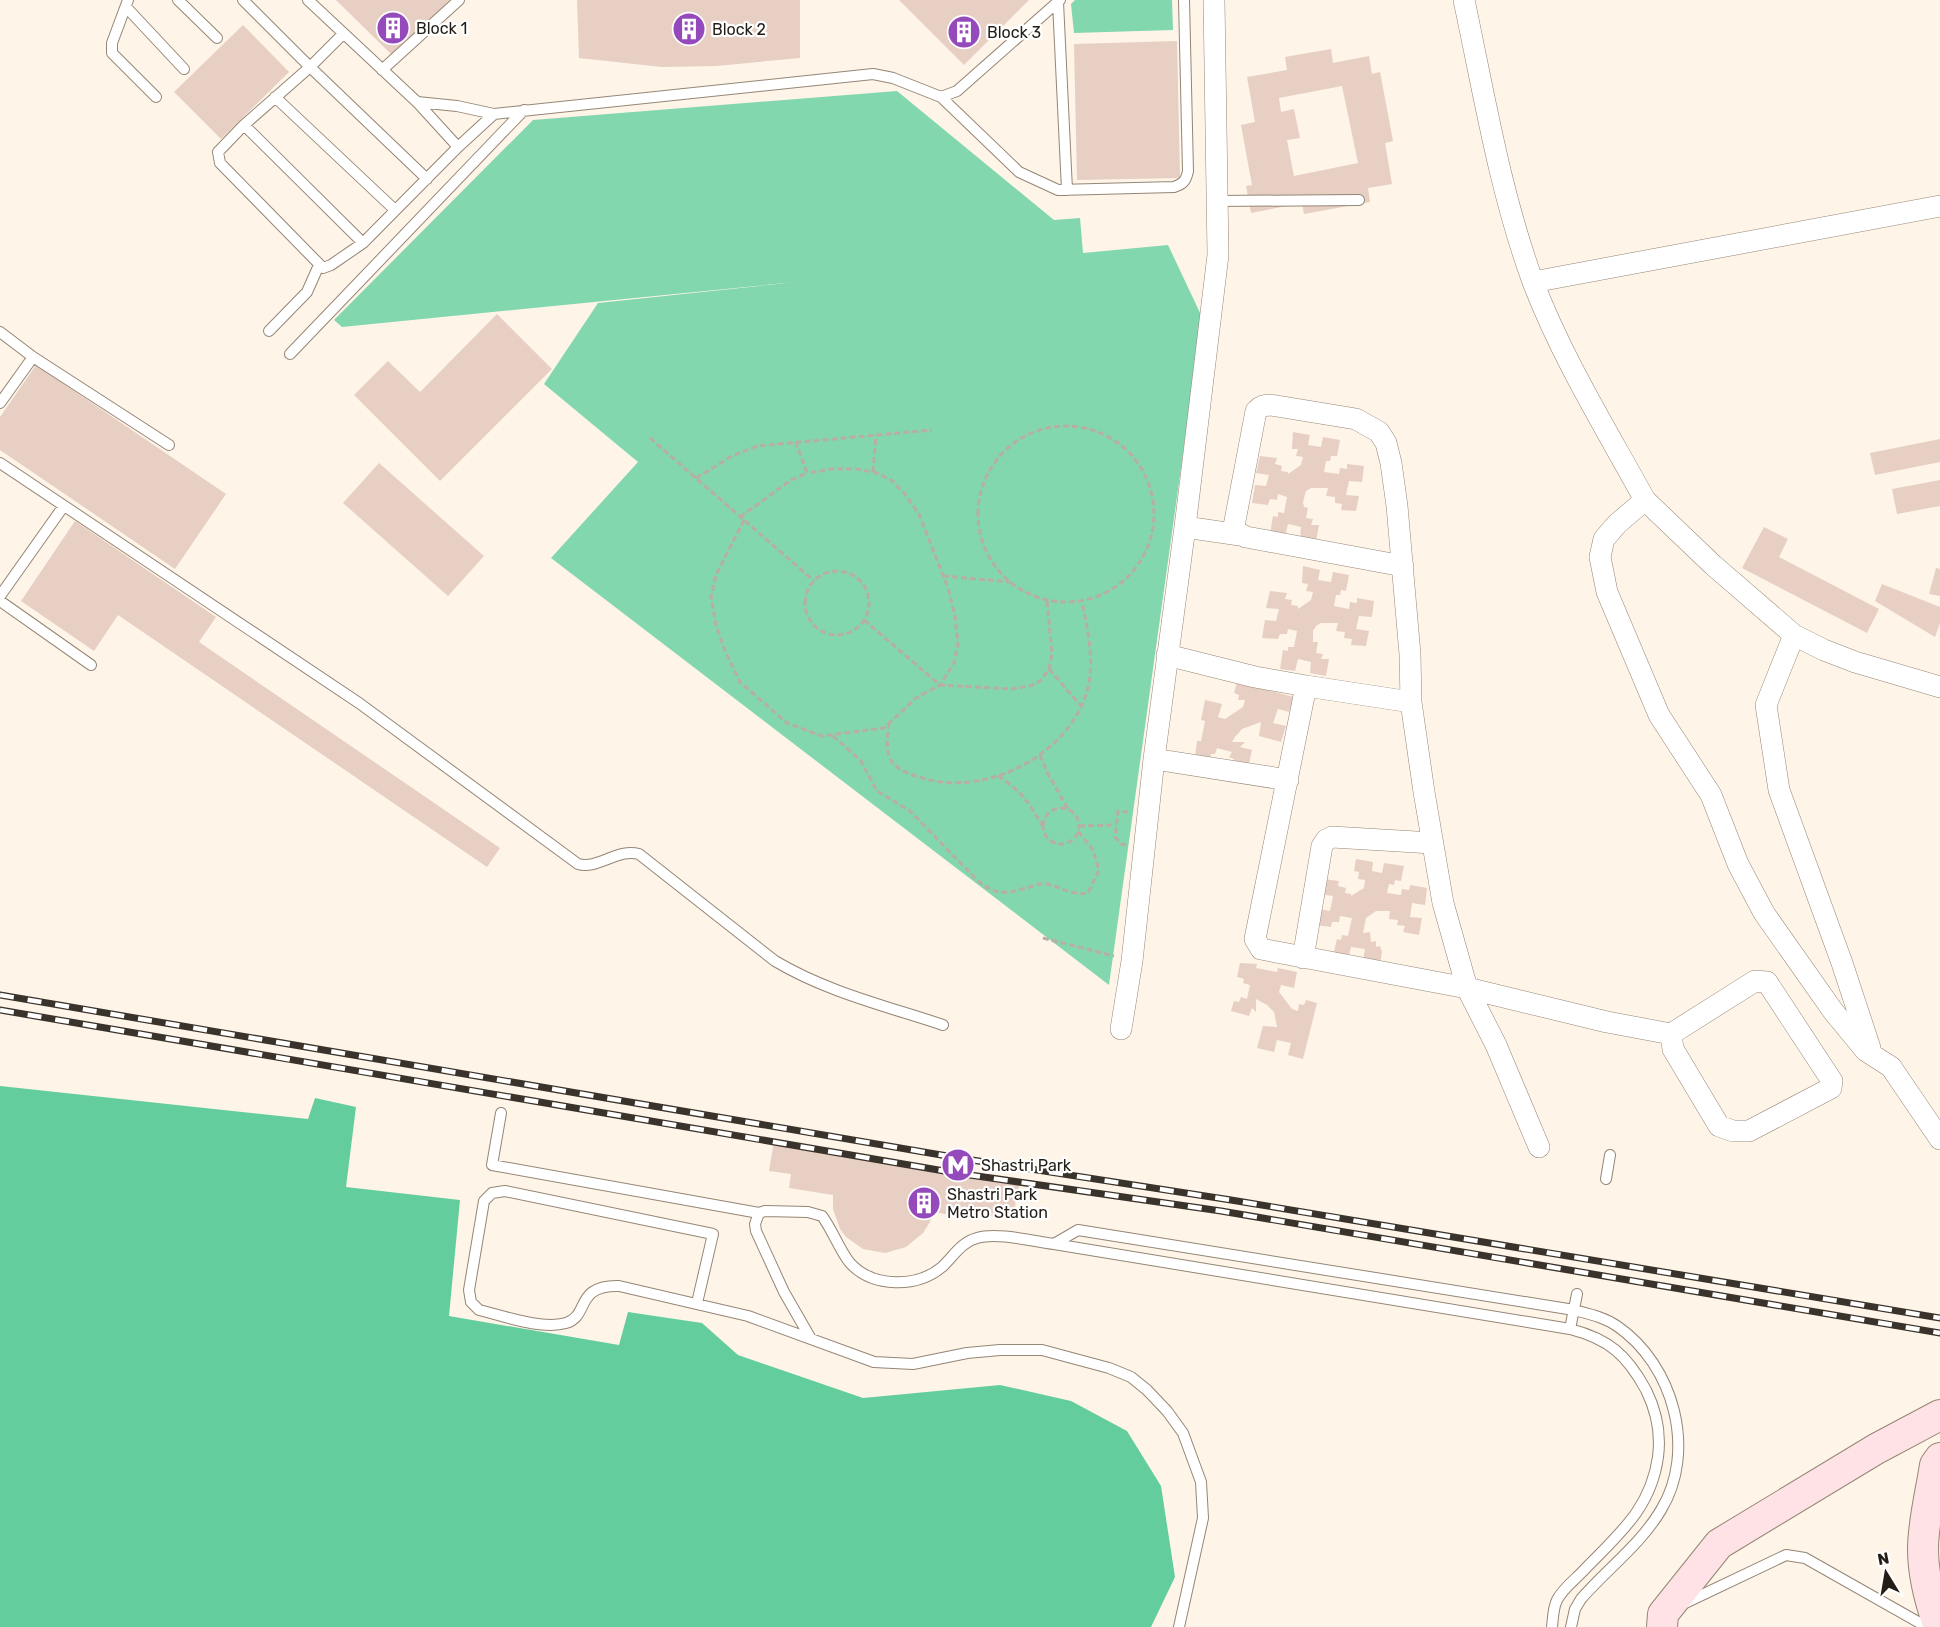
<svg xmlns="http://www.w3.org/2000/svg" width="1940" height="1627" font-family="Rubik,sans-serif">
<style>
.green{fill:#83d7af}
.forest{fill:#64cd9e}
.building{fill:#e7cfc3;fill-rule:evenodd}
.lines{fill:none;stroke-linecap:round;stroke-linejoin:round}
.lane-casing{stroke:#958675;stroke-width:12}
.street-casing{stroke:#958675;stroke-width:22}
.secondary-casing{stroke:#958675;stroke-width:32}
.path{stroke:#b7aea4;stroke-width:3;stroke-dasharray:6 3;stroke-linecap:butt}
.lane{stroke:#fff;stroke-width:10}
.street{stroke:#fff;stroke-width:21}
.secondary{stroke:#fee2e6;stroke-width:30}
.rail-casing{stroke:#39332b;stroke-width:7}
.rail{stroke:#fff;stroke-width:4.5;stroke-dasharray:14;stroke-linecap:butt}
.labels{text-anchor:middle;stroke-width:4.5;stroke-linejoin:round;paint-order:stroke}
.poi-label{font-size:16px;fill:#231d16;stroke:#fff;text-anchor:start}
</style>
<rect width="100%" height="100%" fill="#fef4e8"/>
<path class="green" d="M1075 0H1172L1173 30 1074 33 1071 4Z
M897 91 1054 220 1080 218 1083 253 1168 245 1202 317 1109 985 551 558 638 462 544 384 598 303 796 282 342 327 334 320 533 120Z"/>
<path class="forest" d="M0 1086 308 1119 315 1098 356 1107 346 1187 460 1200 449 1316 619 1345 628 1312 702 1323 738 1355 863 1398 1000 1385 1071 1401 1127 1431 1161 1486 1175 1577 1151 1627H0Z"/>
<path class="building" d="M336 0H450L394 57Z
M577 0H800V58L716 66 662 67 579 58Z
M899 0H1029L964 65Z
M243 25 289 72 221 139 174 92Z
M1177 41 1180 178 1077 180 1074 44Z
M1331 49 1333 63 1369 56 1372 74 1380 72 1393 141 1385 143 1392 184 1368 188 1370 202 1304 214 1302 203 1251 213 1246 186 1252 185 1241 125 1255 122 1247 77 1287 70 1285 57ZM1342 86 1358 163 1294 176 1287 140 1300 138 1294 109 1281 112 1279 98Z
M497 314 552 369 440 481 354 395 388 361 420 392Z
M36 365 226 494 175 569 0 450V417Z
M1293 432 1310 435 1308 445 1321 447 1323 437 1340 440 1337 456H1331L1330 461H1326L1324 472 1339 474 1340 468 1347 469V464L1364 466 1362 482 1349 481 1346 495 1359 496 1356 511 1341 510 1342 504 1335 503V497L1326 496 1328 488H1311L1306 491 1303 502 1304 507 1308 508 1306 518 1313 519 1311 525H1319L1316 541 1300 539 1301 527 1288 524 1285 536 1270 534 1273 516 1278 517V512L1284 513 1287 497 1278 494 1277 500 1270 499 1268 505 1252 503 1255 485 1266 486 1269 475 1256 473 1260 456 1277 458 1275 464 1282 466 1281 471 1288 472V474L1301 465 1303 457 1296 456 1298 449H1292Z
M1940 439V462L1875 475 1870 453Z
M379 463 484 556 448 596 343 503Z
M1940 480V506L1897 514 1892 489Z
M75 521 216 617 199 642 500 848 487 867 118 615 94 651 21 601Z
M1764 527 1788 539 1779 557 1879 609 1867 633 1742 568Z
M1303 566 1320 570 1318 580 1331 582 1333 572 1349 575 1346 591 1341 590 1340 595H1336L1334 606 1349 609 1350 602 1357 603V598L1374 601 1372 617 1359 616 1356 629 1369 631 1366 646 1351 645 1352 639 1344 638 1345 632 1336 631 1338 623H1321L1316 626 1313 631V642H1318L1316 653 1323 654 1321 659H1329L1326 676 1310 673 1311 662 1298 659 1295 671 1280 669 1283 650 1288 651V647H1294L1297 631 1288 629 1287 634H1280L1278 639 1262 638 1265 620 1276 621 1279 609 1266 608 1270 591 1287 593 1285 599 1292 600 1291 605 1298 606V609L1311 600 1313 592 1306 591 1308 584 1302 583Z
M1936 568 1940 569V596L1929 594Z
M1882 584 1940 607V623L1935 637 1875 601Z
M1237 682 1294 697 1289 712 1278 709 1273 723 1286 726 1281 742 1259 736 1261 722 1242 729 1235 737 1232 742H1245L1240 747 1252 750 1248 769 1234 766V759L1229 757 1232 752 1217 748 1215 754H1211L1210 761 1195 757 1197 741H1201L1205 721 1201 720 1205 700 1222 704 1218 717 1225 719 1243 707 1245 700H1238L1239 695 1234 693Z
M1356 859 1373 862 1372 871 1382 873 1384 863 1404 866 1401 881 1395 880 1394 885 1389 884 1387 893 1401 895 1402 889 1409 890 1410 885 1427 888 1425 905 1412 903 1410 917 1422 918 1419 935 1403 932 1405 926 1397 925 1398 920 1389 919 1390 911H1376L1366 918 1363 933 1370 932 1371 942 1376 941V947L1380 946 1382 952 1380 964 1363 961 1365 949 1351 947 1348 959 1333 956 1337 939 1341 940 1342 935 1348 936 1352 918 1340 916 1339 922H1332L1331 927 1316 925 1319 909 1330 911 1333 896 1320 894 1323 879 1339 881 1338 886 1346 888 1345 893 1351 894V896L1364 888 1365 880 1358 879 1359 872 1354 871Z
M1240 963 1257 964 1256 968 1277 972 1278 968 1297 972 1294 988 1281 985 1279 992 1292 1009 1298 1011 1299 1004 1304 1005 1306 1000 1317 1003 1303 1059 1288 1055 1291 1043 1277 1040 1274 1052 1257 1048 1263 1026 1277 1027 1274 1012 1267 1005 1256 999V1012L1252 1008 1249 1016 1231 1011 1234 1001 1239 1002 1241 997 1247 999 1250 985 1243 983 1244 979 1237 977Z
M774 1141 998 1181 1020 1183 1016 1197 1014 1220 963 1211 962 1217 933 1212 930 1222 923 1233 906 1247 885 1253 863 1249 846 1237 840 1229 833 1209V1195L789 1188 791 1174 769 1171Z"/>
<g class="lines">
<defs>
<path id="lane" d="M128 0 112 43V53L156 97
M178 0 217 38
M243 0 310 67 427 179
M308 0 417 102 458 147 363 243 331 265 323 268 220 163 218 152 244 125 310 67 343 34
M1058 2 1067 190
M126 7 184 69
M382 70 459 0
M275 97 395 210
M941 97 1019 172 1058 190 1174 187C1183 184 1186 181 1188 171L1184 0
M417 102 457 106 494 114 458 147
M494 114 873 74 893 78 941 97 957 91 1060 0
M244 125 363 243
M1217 201 1359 200
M269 331 307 292 319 265
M0 332 33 357 169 445
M290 354 524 110
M0 403 33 357
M0 463 359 703 578 864C598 870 617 848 639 854L775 961C827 992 886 1006 943 1025
M0 596 63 507
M0 601 91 665
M501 1113 492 1165 759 1213
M1606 1179 1610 1155
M1054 1244 1078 1230 1574 1310C1589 1314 1604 1317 1617 1326 1674 1365 1697 1451 1661 1510 1641 1544 1607 1569 1581 1599L1575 1609 1571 1627
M697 1303 713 1234 505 1191 492 1193 484 1201 469 1290 471 1302 479 1310C504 1316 541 1330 566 1323 590 1316 574 1285 619 1286L748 1316 874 1362 913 1364 967 1353 1000 1350H1042L1109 1368 1131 1377 1147 1390 1167 1411 1183 1433 1201 1482 1203 1518 1179 1627
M1570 1329 1577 1294
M811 1339 784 1292 756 1231 755 1224 759 1213 765 1211 808 1212 822 1216C832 1229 841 1253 850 1263 873 1288 917 1288 942 1267 953 1257 961 1242 977 1238 997 1232 1032 1241 1054 1244L1570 1329C1609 1339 1627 1355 1646 1390 1656 1410 1661 1434 1658 1457 1651 1508 1619 1534 1585 1569 1576 1579 1563 1588 1557 1600 1553 1608 1553 1618 1552 1627
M1683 1604 1786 1555 1805 1558 1927 1627"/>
<path id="street" d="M1464 0C1484 94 1500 192 1533 282 1562 358 1606 429 1645 500L1617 524 1604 539 1600 557 1607 592 1659 715 1711 795 1738 864 1764 913 1833 1011 1866 1051 1891 1067 1940 1139
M1533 282 1940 206
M1645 500 1713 565 1794 635 1824 650 1855 662 1940 687
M1185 527 1240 535
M1794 635 1766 705 1779 790 1842 963 1870 1048
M1167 655 1255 677 1306 686 1411 702
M1306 686 1255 939 1261 949 1467 988 1443 903 1424 792 1411 702 1410 654 1397 506 1391 463 1386 443 1379 432 1356 419 1271 405C1264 405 1261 406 1256 411L1234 526 1235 531 1246 537 1403 566
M1154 759 1288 780
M1303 958 1322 846 1326 840 1332 837 1433 843
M1121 1029 1132 961 1154 759 1185 527 1218 255 1214 0
M1539 1147 1496 1045 1467 988 1607 1022 1671 1034 1673 1049 1719 1126 1733 1131H1749L1831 1088 1832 1081 1767 982 1755 981 1671 1034"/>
<path id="secondary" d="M1662 1627 1663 1614 1719 1544 1876 1449 1940 1415
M1939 1627C1930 1602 1923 1576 1923 1549 1923 1522 1931 1492 1935 1465L1940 1458"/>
</defs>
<use href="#lane" class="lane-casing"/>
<use href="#street" class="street-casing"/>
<use href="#secondary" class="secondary-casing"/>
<path class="path" d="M978 514a88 88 0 1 1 176 0a88 88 0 1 1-176 0Z
M650 438 814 581
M873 472 876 435
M696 478 732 456 757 446 932 430
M740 517 791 480 807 473 796 443
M744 520 716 575 711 597 716 625 725 651 740 682 787 723 822 736 884 728 916 698 940 685 954 663 958 644 955 616 948 588 919 514 904 493 891 480 876 473 858 469H831L807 473
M805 603a32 32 0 1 1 64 0a32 32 0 1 1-64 0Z
M943 576 1010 582
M864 620 940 685 1011 689 1030 686 1040 681 1049 669 1052 654 1047 601
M1049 669 1081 706
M889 723C888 736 884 752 893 763 900 772 915 776 926 779 986 795 1061 758 1084 700 1097 668 1088 634 1082 601
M833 736 861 761 877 791 910 811 976 879C997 898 1008 893 1033 886 1038 884 1042 883 1047 884 1062 887 1072 896 1088 893L1099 870 1093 850 1078 831
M1040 755 1048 774 1068 809
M998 776C1021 791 1028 801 1042 825
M1043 826a18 18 0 1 1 36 0a18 18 0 1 1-36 0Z
M1079 826 1116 825
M1126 845 1121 844 1115 837 1118 811 1128 812
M1043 938 1114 956"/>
<use href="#lane" class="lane"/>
<use href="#street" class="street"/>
<use href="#secondary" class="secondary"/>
<defs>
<path id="rail" d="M0 995 959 1158 1231 1200 1940 1318
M0 1010 956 1173 1221 1211 1940 1333"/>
</defs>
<use href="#rail" class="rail-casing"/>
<use href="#rail" class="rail"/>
</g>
<defs>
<symbol id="building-disc" viewBox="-11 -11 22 22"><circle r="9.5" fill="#954abc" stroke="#fff"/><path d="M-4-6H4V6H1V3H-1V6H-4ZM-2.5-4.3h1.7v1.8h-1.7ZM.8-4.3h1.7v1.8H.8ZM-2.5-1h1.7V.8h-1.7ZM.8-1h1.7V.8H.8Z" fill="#fff"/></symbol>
<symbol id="metro-disc" viewBox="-11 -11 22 22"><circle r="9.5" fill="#954abc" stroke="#fff"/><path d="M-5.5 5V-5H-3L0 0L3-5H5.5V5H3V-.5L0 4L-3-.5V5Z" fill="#fff"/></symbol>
</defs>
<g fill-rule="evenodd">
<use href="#building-disc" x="374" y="9" width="38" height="38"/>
<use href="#building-disc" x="670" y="10" width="38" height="38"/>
<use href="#building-disc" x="945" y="13" width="38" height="38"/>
<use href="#metro-disc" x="939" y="1146" width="38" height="38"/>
<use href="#building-disc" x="905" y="1184" width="38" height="38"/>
</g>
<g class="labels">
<g class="poi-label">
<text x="416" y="34">Block 1</text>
<text x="712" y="35">Block 2</text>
<text x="987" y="38">Block 3</text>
<text x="981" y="1171">Shastri Park</text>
<text x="947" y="1200">Shastri Park<tspan x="947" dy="18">Metro Station</tspan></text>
</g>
</g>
<g transform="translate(1886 1573) rotate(349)" stroke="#ffffff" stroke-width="4.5" paint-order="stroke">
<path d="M0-4.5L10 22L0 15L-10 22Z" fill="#231d16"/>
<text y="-9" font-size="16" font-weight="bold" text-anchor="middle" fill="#231d16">N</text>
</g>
</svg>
